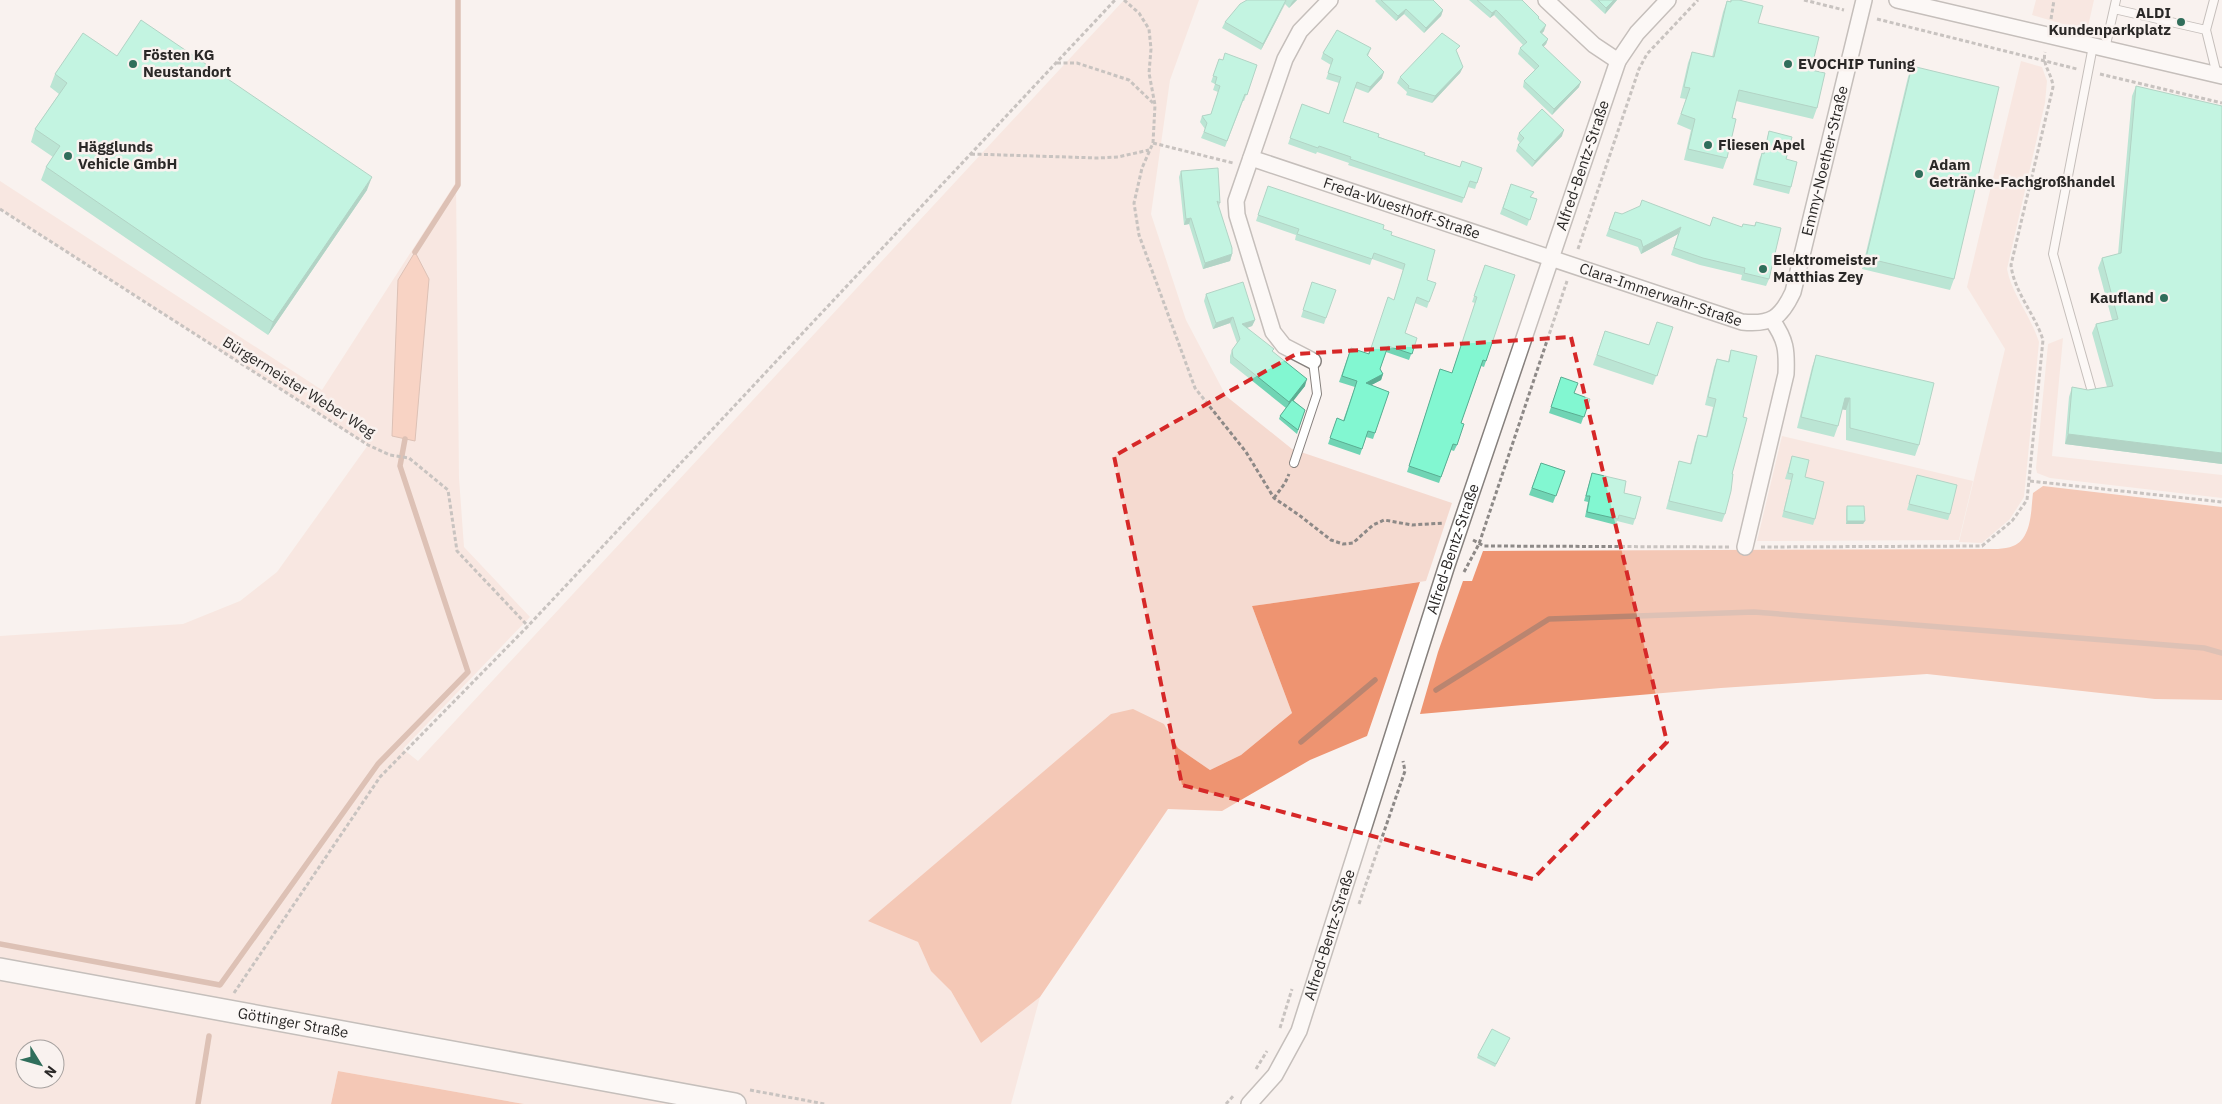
<svg xmlns="http://www.w3.org/2000/svg" width="2222" height="1104" font-family="'IBM Plex Sans',sans-serif">
<style>
.green{fill:#f5dad0;fill-rule:evenodd}
.forest{fill:#ee9471}
.water{fill:#f7ad90;stroke:#ba8570}
.lines{fill:none;stroke-linecap:round;stroke-linejoin:round}
.stream{stroke:#ba8570;stroke-width:5.5}
.lane-casing{stroke:#86807d;stroke-width:10}
.street-casing{stroke:#86807d;stroke-width:18}
.secondary-casing{stroke:#86807d;stroke-width:24}
.path{stroke:#8d8987;stroke-width:3;stroke-dasharray:4 2.5;stroke-linecap:butt}
.lane{stroke:#fff;stroke-width:8}
.street{stroke:#fff;stroke-width:15}
.secondary{stroke:#fff;stroke-width:21}
.wall{fill:#70d4b4}
.shaded-wall{fill:#5bad92}
.building{fill:#82f7d1;stroke:#5bad92}
.marked{fill:none;stroke:#d62828;stroke-width:4;stroke-dasharray:10 6;stroke-linejoin:round}
.poi-dot{fill:#306e5b;stroke:#f9f2ef;stroke-width:2}
.labels{text-anchor:middle;stroke-width:5;stroke-linejoin:round;paint-order:stroke}
.poi-label{font-size:15px;font-weight:bold;fill:#2a2827;stroke:#f9f2ef;text-anchor:start}
.street-label{font-size:15px;fill:#2a2827;stroke:#f9f2ef}
</style>
<rect width="100%" height="100%" fill="#f9f2ef"/>
<path class="green" d="M1124 0H1199L1170 80 1151 214 1186 320 1226 396 1292 449 1452 503 1426 581 1252 606 1292 713 1241 755 1210 770 1178 748 1164 724 869 920 918 942 931 970 951 991 981 1042 1040 997 1011 1104H524L338 1071 331 1104H0V636L183 624 240 601 277 572 368 445 0 209V181L322 390 456 182 459 478 464 547 530 617 403 749 418 761ZM25 1049H55V1079H25Z
M2036 0H2094L2087 31 2032 15Z
M2021 61 2042 67 2047 81 2045 103 2007 269C2012 295 2031 316 2039 342L2024 497 2010 519 1982 543 1959 542 2005 349 1967 287Z
M2063 338 2052 456 2222 475V498L2050 478 2037 473 2036 468 2048 344Z
M1782 436 1973 481 1959 540 1757 541Z"/>
<path class="forest" d="M2043 486 2222 507V700L2155 699 1927 674 1721 688 1420 714 1438 652 1463 581H1472L1483 551 1998 549C2003 548 2009 548 2013 546 2032 539 2031 509 2033 493Z
M1420 582 1367 736 1310 760 1222 811 1168 809 1040 997 981 1043 951 991 931 971 918 942 868 921 1111 714 1133 709 1164 724 1178 748 1210 770 1241 755 1292 713 1252 606Z
M338 1071 524 1104H331Z"/>
<path class="water" d="M415 252 429 279 415 441 392 436 398 280Z"/>
<g class="lines">
<path class="stream" d="M415 252 458 185V0
M1436 690 1549 619 1754 612 2204 648 2222 653
M1301 742 1375 680
M0 944 220 985 378 764 468 672 400 466 405 439
M198 1104 209 1036"/>
<defs>
<path id="lane" d="M2214 0 2206 30 2217 75
M2114 9 2206 30
M2105 49 2116 0
M2092 392 2053 254 2093 46
M1294 463 1317 394 1313 361"/>
<g id="street">
<path d="M1546 0 1594 45 1618 61"/>
<path d="M1897 0 2222 76"/>
<path id="s1" d="M1251 158 1742 322C1771 325 1781 318 1793 292L1864 0"/>
<path d="M1313 361 1284 346 1273 332 1237 215 1236 201 1285 59 1300 31 1330 0"/>
<path d="M1745 547 1786 374C1787 350 1786 340 1772 320"/>
<path id="s2" d="M1249 1104 1275 1075 1299 1031 1446 568 1618 61 1637 33 1668 0"/>
</g>
<g id="secondary">
<path id="s3" d="M0 969 735 1104"/>
</g>
</defs>
<use href="#lane" class="lane-casing"/>
<use href="#street" class="street-casing"/>
<use href="#secondary" class="secondary-casing"/>
<path class="path" d="M1124 0 1139 13 1149 29 1151 49 1149 73 1155 105 1153 143 1142 168 1134 203 1139 235 1195 388 1246 452 1274 498 1299 515 1331 540 1343 544 1353 543 1373 525 1384 520 1412 525 1444 523
M1804 0 1844 10
M1877 19 2077 69
M2051 19 2054 0
M1057 63H1077L1129 80 1153 103
M2100 74 2222 103
M1153 143 1233 163
M971 154 1098 158 1118 157 1149 150
M0 209 368 445 390 455 409 458 448 490 457 551 528 626
M1578 249 1639 69 1647 54 1698 0
M2030 481 2222 502
M1274 498 1285 483 1289 474
M1473 540 1484 546 1730 547
M1761 547 1982 546 2012 521 2027 500 2043 340C2035 314 2014 292 2011 265L2053 87C2052 73 2042 66 2045 52
M1464 572 1479 544 1567 281
M1359 904 1405 771 1403 761
M234 993 380 777 528 626 1115 0
M1280 1028 1292 989
M1256 1069 1267 1051
M750 1090 825 1104
M1226 1104 1234 1095"/>
<use href="#lane" class="lane"/>
<use href="#street" class="street"/>
<use href="#secondary" class="secondary"/>
</g>
<path class="wall" d="M1247 0H1297L1289 8 1285 4 1261 50 1222 28 1225 22Z
M1376 0H1433L1443 10 1441 16 1424 33 1404 14 1396 21 1375 1Z
M1469 0H1522L1539 17V19L1544 31 1542 33 1548 39 1546 44 1543 47 1579 87 1552 115 1523 87 1524 81 1535 70 1518 54 1520 48 1523 45 1494 15 1490 18Z
M1590 0H1617L1605 14Z
M1731 0 1811 70 1817 108 1813 119 1736 101 1732 118 1727 158 1723 169 1684 160 1691 130 1677 124 1686 99 1680 98 1688 63 1692 52 1712 57 1723 12 1727 1 1730 2Z
M1371 48 1368 56 1382 78 1368 93 1355 88 1343 122 1424 155 1460 167 1482 168 1475 189 1468 187 1462 203 1348 165 1349 163 1317 152 1316 154 1288 144 1302 104 1329 114 1339 83 1326 79 1331 65 1321 59 1323 53Z
M1457 52 1463 67 1460 73 1432 103 1406 95 1407 92 1397 83 1400 77Z
M117 56 367 190 268 335 41 180 46 167 53 157 31 142 35 129 59 94 50 87 55 74Z
M1219 59 1223 60 1257 65 1244 101H1243L1225 147 1201 138 1205 129 1200 122 1202 116 1211 114 1218 92 1213 90 1215 84 1211 82Z
M1912 66 1954 279 1950 290 1862 269 1908 77Z
M2136 86 2222 464 2065 444 2069 397 2072 387 2088 390 2107 387 2092 333 2096 324 2112 320 2098 268 2102 258 2118 254 2132 96Z
M1769 131 1786 159 1791 187 1789 194 1753 185 1759 160 1762 153 1763 154Z
M1519 133 1562 136 1532 167 1516 151 1518 145 1520 143 1517 139Z
M1181 171 1220 203 1219 207 1232 254 1230 261 1203 269 1189 224 1184 225 1179 177Z
M1511 184 1532 197 1537 199 1527 226 1500 214Z
M1268 186 1383 229 1391 235 1427 280 1429 302 1427 308 1415 303 1405 333 1417 338 1409 360 1386 352 1380 369 1383 374 1381 380 1371 385 1389 392 1373 439 1366 437 1360 455 1328 444 1337 418 1343 421 1355 387 1339 382 1351 348 1368 354 1394 300 1403 270 1372 259 1370 265 1295 240 1296 235 1256 221Z
M1615 212 1622 214 1710 226 1742 227 1754 226 1756 222 1769 279 1766 286 1741 280 1742 275 1700 265 1671 255 1678 234 1641 254 1638 247 1606 236Z
M1485 265 1515 275 1484 367 1481 366 1461 423 1457 445 1454 451 1451 450 1439 483 1407 472 1440 369 1452 373 1475 303 1472 302Z
M1312 282 1326 318 1324 324 1301 317Z
M1206 294 1255 320 1252 326 1247 328 1273 352 1305 386 1293 400 1305 410 1297 434 1279 419 1280 416 1286 408 1230 363V356L1232 350 1237 343 1230 323 1213 329 1204 301Z
M1673 327 1653 385 1593 365 1605 331 1649 345Z
M1731 350 1743 417 1732 474 1725 514 1722 522 1666 509 1679 461 1690 464 1695 443 1698 435 1706 437 1713 407 1705 405 1714 367 1717 359 1728 361Z
M1816 355 1919 445 1915 456 1846 440V410L1842 409 1838 426 1834 437 1797 428 1812 367Z
M1561 377 1574 393 1590 399 1581 424 1549 413Z
M1792 456 1805 477 1815 519 1813 525 1782 517 1791 480 1785 479Z
M1541 463 1565 471 1553 503 1529 495Z
M1592 473 1624 493 1635 519 1633 525 1617 521 1616 525 1585 517 1588 502 1584 501Z
M1917 475 1950 514 1948 520 1907 510Z
M1847 506 1865 521 1863 524H1846V510Z
M1510 1038 1495 1067 1477 1058 1478 1055Z"/>
<path class="shaded-wall" d="M1287 0 1285 4 1261 50 1263 44Z
M1294 0H1297L1289 8 1292 2Z
M1614 0H1617L1605 14 1606 8Z
M1406 9 1404 14 1396 21 1398 16Z
M1443 10 1441 16 1424 33 1426 28Z
M1496 10 1494 15 1490 18 1492 13Z
M1546 25 1544 31 1538 37 1540 32Z
M1548 39 1546 44 1540 50 1542 45Z
M1463 67 1460 73 1432 103 1435 96Z
M1384 72 1382 78 1368 93 1370 87Z
M1581 82 1579 87 1552 115 1554 109Z
M1564 130 1562 136 1532 167 1535 161Z
M372 177 367 190 268 335 273 322Z
M1191 218 1189 224 1184 225 1186 219Z
M1681 227 1678 234 1641 254 1643 247Z
M1232 254 1230 261 1203 269 1205 263Z
M1233 317 1230 323 1213 329 1216 323Z
M1255 320 1252 326 1240 330 1242 324Z
M1383 374 1381 380 1364 389 1366 383Z
M1307 379 1305 386 1287 409 1289 402Z
M1845 398H1850L1846 410 1840 409Z
M2068 434 2222 453V464L2065 444Z
M1847 521H1865L1863 524H1846Z"/>
<path class="building" d="M1247 0H1286L1263 44 1225 22 1240 4Z
M1381 0H1433L1443 10 1426 28 1406 9 1398 16Z
M1477 0H1522L1539 17 1538 18 1546 25 1540 32 1548 39 1542 45 1581 82 1554 109 1524 81 1539 66 1520 48 1527 42 1496 10 1492 13Z
M1598 0H1614L1606 8Z
M1731 0H1739L1763 6 1758 23 1819 37 1811 70 1825 73 1817 108 1739 90 1732 118 1736 119 1727 158 1688 149 1695 119 1681 114 1690 88 1684 87 1692 52 1714 57 1727 1 1731 2Z
M141 20 372 177 273 322 46 167 60 146 35 129 67 83 55 74 83 33 117 56Z
M1337 30 1371 48 1367 55 1384 72 1370 87 1357 82 1343 122 1379 134 1378 137 1425 153 1424 155 1460 167 1462 161 1482 168 1477 183 1470 181 1464 198 1350 159 1351 157 1319 146 1318 148 1290 138 1302 104 1329 114 1341 77 1328 73 1333 59 1323 53Z
M1442 33 1460 46 1456 50 1463 67 1435 96 1408 88 1409 86 1400 77Z
M1225 53 1257 65 1247 95 1245 94 1227 141 1204 132 1207 123 1202 116 1211 114 1220 86 1215 84 1217 77 1213 76 1219 59 1223 60Z
M1912 66 1999 87 1954 279 1866 258Z
M2136 86 2222 106V453L2068 434 2072 387 2088 390 2113 386 2096 324 2118 319 2102 258 2121 253Z
M1542 109 1564 130 1535 161 1518 145 1524 138 1519 133Z
M1769 131 1792 137 1786 159 1797 162 1791 187 1756 179 1762 153 1764 154Z
M1218 168 1220 203 1217 201 1232 248V254L1205 263 1191 218 1186 219 1181 171Z
M1511 184 1534 192 1530 197 1537 199 1530 220 1503 208Z
M1268 186 1384 225 1383 229 1392 232 1391 235 1435 250 1427 280 1436 283 1429 302 1417 297 1405 333 1417 338 1412 354 1388 346 1380 369 1383 374 1366 383 1389 392 1375 433 1368 431 1362 449 1330 438 1337 418 1344 421 1357 381 1342 376 1351 348 1369 354 1388 297 1394 300 1405 264 1374 253 1372 259 1297 234 1299 229 1258 215Z
M1642 200 1710 226 1713 217 1742 227 1743 224 1755 226 1756 222 1781 228 1769 279 1744 273 1745 268 1703 258 1674 248 1681 227 1643 247 1641 240 1609 229 1615 212 1622 214 1640 206Z
M1485 265 1515 275 1486 361 1483 360 1461 423 1464 424 1457 445 1453 444 1441 477 1409 466 1440 369 1452 373 1477 297 1474 296Z
M1243 282 1255 320 1242 324 1274 349 1272 351 1307 379 1289 402 1233 357 1232 350 1240 339 1233 317 1216 323 1206 294Z
M1312 282 1336 290 1326 318 1303 310Z
M1657 322 1673 327 1657 376 1597 355 1605 331 1649 345Z
M1731 350 1757 356 1743 417 1747 418 1732 474H1733L1731 491 1725 514 1669 501 1679 461 1691 464 1698 435 1707 437 1716 399 1708 397 1717 359 1729 362Z
M1816 355 1934 383 1919 445 1850 428V398H1845L1838 426 1801 417Z
M1561 377 1578 383 1574 393 1590 399 1584 417 1551 407Z
M1292 400 1305 410 1298 430 1280 416Z
M1792 456 1809 460 1805 477 1824 482 1815 519 1784 511 1793 474 1788 473Z
M1541 463 1565 471 1556 496 1532 488Z
M1592 473 1626 481 1624 493 1641 497 1635 519 1619 515 1618 519 1587 512 1590 496H1586Z
M1917 475 1957 485 1950 514 1909 504Z
M1847 506H1864L1865 521H1847Z
M1492 1029 1510 1038 1496 1064 1478 1055Z"/>
<path d="M0 0H2222V1104H0ZM1571 337 1667 742 1533 879 1182 785 1114 456 1296 354Z" fill="#f9f2ef" fill-opacity=".55" fill-rule="evenodd"/>
<path class="marked" d="M1571 337 1667 742 1533 879 1182 785 1114 456 1296 354Z"/>
<g class="poi-dot">
<circle cx="2181" cy="22" r="5"/>
<circle cx="133" cy="64" r="5"/>
<circle cx="1788" cy="64" r="5"/>
<circle cx="1708" cy="145" r="5"/>
<circle cx="68" cy="156" r="5"/>
<circle cx="1919" cy="174" r="5"/>
<circle cx="1763" cy="269" r="5"/>
<circle cx="2164" cy="298" r="5"/>
</g>
<g class="labels">
<g class="poi-label">
<text x="2171" y="18" text-anchor="end">ALDI<tspan x="2171" dy="17">Kundenparkplatz</tspan></text>
<text x="143" y="60">Fösten KG<tspan x="143" dy="17">Neustandort</tspan></text>
<text x="1798" y="69">EVOCHIP Tuning</text>
<text x="1718" y="150">Fliesen Apel</text>
<text x="78" y="152">Hägglunds<tspan x="78" dy="17">Vehicle GmbH</tspan></text>
<text x="1929" y="170">Adam<tspan x="1929" dy="17">Getränke-Fachgroßhandel</tspan></text>
<text x="1773" y="265">Elektromeister<tspan x="1773" dy="17">Matthias Zey</tspan></text>
<text x="2154" y="303" text-anchor="end">Kaufland</text>
</g>
<g class="street-label">
<text dy="5" stroke="none"><textPath href="#s1" startOffset="718">Emmy-Noether-Straße</textPath></text>
<text dy="5" stroke="none"><textPath href="#s2" startOffset="1000">Alfred-Bentz-Straße</textPath></text>
<text dy="5" stroke="none"><textPath href="#s1" startOffset="159">Freda-Wuesthoff-Straße</textPath></text>
<text dy="5" stroke="none"><textPath href="#s1" startOffset="432">Clara-Immerwahr-Straße</textPath></text>
<text transform="translate(299 387) rotate(32)" y="5">Bürgermeister Weber Weg</text>
<text dy="5" stroke="none"><textPath href="#s2" startOffset="595">Alfred-Bentz-Straße</textPath></text>
<text dy="5" stroke="none"><textPath href="#s2" startOffset="190">Alfred-Bentz-Straße</textPath></text>
<text dy="5" stroke="none"><textPath href="#s3" startOffset="298">Göttinger Straße</textPath></text>
</g>
</g>
<g transform="translate(40 1064) rotate(127)"><circle r="24" fill="#f9f2ef" stroke="#a6a19f"/>
<path d="M0-4L9 19L0 12L-9 19Z" fill="#306e5b"/>
<text y="-8" font-size="14" font-weight="bold" text-anchor="middle" fill="#2a2827">N</text>
</g>
</svg>
